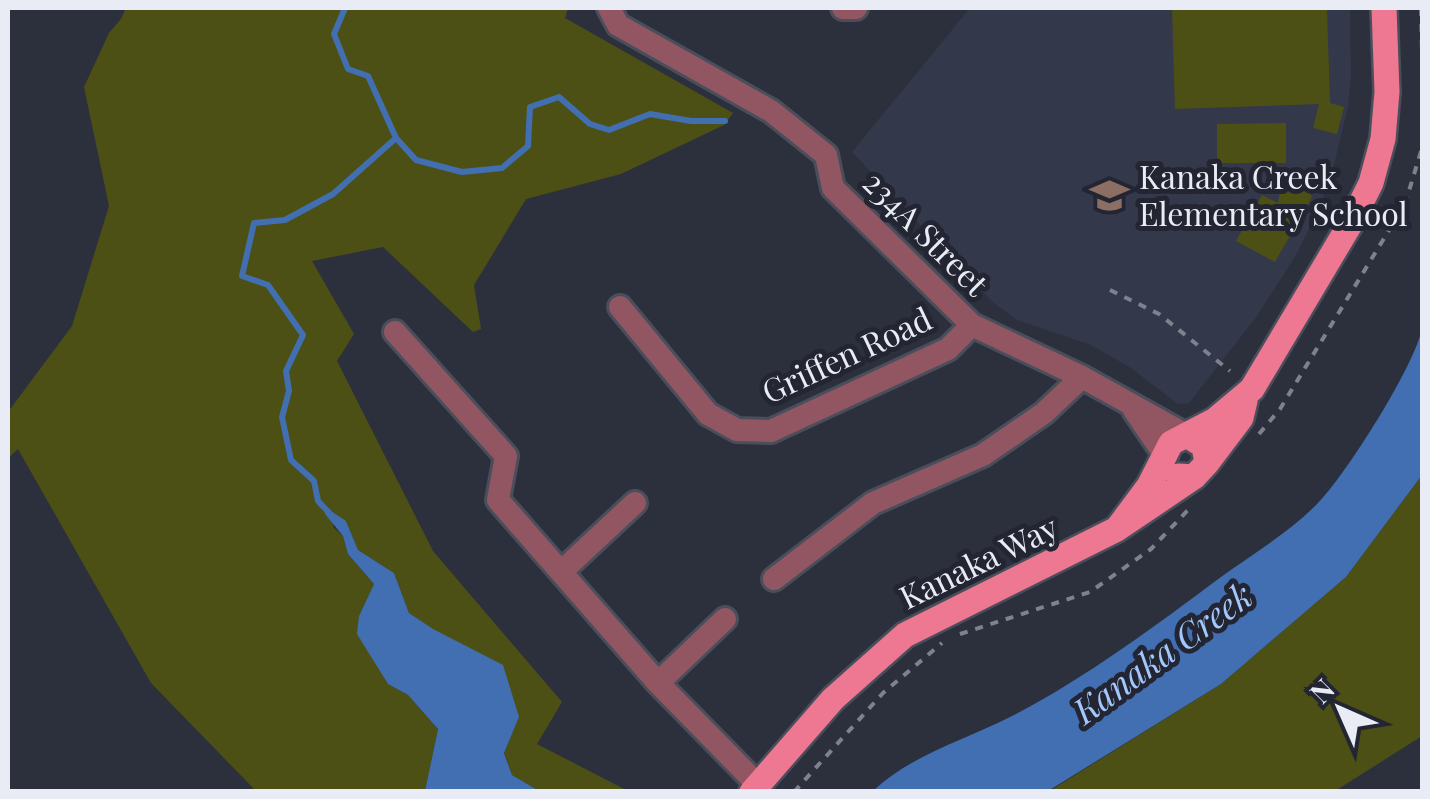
<svg xmlns="http://www.w3.org/2000/svg" width="1430" height="799" font-family="'Playfair Display',serif">
<style>
.built{fill:#34384b}
.green{fill:#4d5015}
.water{fill:#416fb1}
.lines{fill:none;stroke-linecap:round;stroke-linejoin:round}
.stream{stroke:#416fb1;stroke-width:6}
.minor-casing{stroke:#4a4e5a;stroke-width:28}
.major-casing{stroke:#4a4e5a;stroke-width:30}
.path{stroke:#7e828d;stroke-width:4;stroke-dasharray:8 8;stroke-linecap:butt}
.minor{stroke:#915662;stroke-width:22}
.major{stroke:#ee7792;stroke-width:25}
.labels{text-anchor:middle;stroke-width:10;stroke-linejoin:round;paint-order:stroke}
.poi-label{font-size:32px;fill:#eaecf5;stroke:#232632;text-anchor:start}
.street-label{font-size:32px;fill:#eaecf5;stroke:#232632}
.water-label{font-size:35px;font-style:italic;fill:#a2c8fe;stroke:#232632}
</style>
<rect width="100%" height="100%" fill="#2c303d"/>
<path class="built" d="M970 8H1350L1351 76 1348 106 1334 165 1319 209 1296 255 1257 316 1189 403 1178 404 1131 368 1091 345 1017 320 993 302 852 152Z"/>
<path class="green" d="M126 8H568L565 18 733 113 724 125 621 174 526 199 474 285 481 329 473 332 383 247 312 261 354 334 337 361 433 551 562 702 537 744 628 791H539L512 775 504 752 519 717 432 629 409 613 394 573 358 550 346 521 332 520 334 528 343 536 348 554 374 584 359 616 375 661 388 684 408 695 438 729 425 791H256L151 683 18 449 8 458V412L72 326 109 206 84 87 109 33 121 19Z
M1172 8H1327L1330 103 1344 107 1337 134 1313 128 1319 104 1175 109Z
M1286 123V163H1217V124Z
M1282 176 1301 178 1312 197 1275 262 1236 241 1262 195 1278 203Z
M1422 475V736L1335 791 1048 792 1221 684 1346 577Z"/>
<path class="water" d="M1422 328V475L1346 577 1221 684 1048 791H873C911 755 965 740 1012 716 1086 678 1155 626 1221 577 1253 554 1291 531 1318 503 1345 476 1416 364 1422 328Z
M328 509 346 521 358 550 394 573 409 613 433 629 503 665 519 717 504 753 512 775 539 791H425L438 729 408 695 388 684 357 634 359 616 374 584 348 554 343 536 325 514Z"/>
<g class="lines">
<path class="stream" d="M396 138 416 160 462 172 502 168 528 146 530 107 559 97 590 124 609 130 650 114 691 121H725
M333 517 318 501 314 481 291 460 282 417 289 391 286 371 303 335 268 285 242 276 254 223 285 220 333 194 396 138 368 76 348 69 334 34 345 8"/>
<defs>
<path id="minor" d="M609 8 618 25 771 111 826 155 833 188 972 325 1082 377 1188 436
M843 8H856
M620 307 708 414 737 430 771 431 948 349 972 325
M395 332 506 456 498 500 658 683 758 785
M1134 410 1166 457
M561 572 635 503
M774 579 873 503 983 455 1044 413 1082 377
M658 683 725 619"/>
<path id="major" d="M1207 463 1241 418 1245 401
M1178 476 1194 477 1207 463 1204 446 1188 436
M1117 529 1149 486 1171 443 1215 420 1252 389 1352 221 1371 183 1383 139 1387 92 1384 8
M752 792 833 699 905 635 1117 529 1194 477"/>
</defs>
<use href="#minor" class="minor-casing"/>
<use href="#major" class="major-casing"/>
<path class="path" d="M1421 8 1422 52
M1110 290 1159 314 1230 371
M1259 434 1280 409 1405 204 1422 148
M960 634 1090 592 1151 549 1188 510
M794 792 883 693 942 643"/>
<use href="#minor" class="minor"/>
<use href="#major" class="major"/>
</g>
<defs>
<symbol id="school-bare" viewBox="-9 -9 18 18"><path d="M0-5L7-2L0 1L-7-2ZM-4 1L0 2.5L4 1V4Q0 6-4 4Z" fill="#8d6e63" stroke="#232632" stroke-width="2.5" paint-order="stroke"/></symbol>
</defs>
<g fill-rule="evenodd">
<use href="#school-bare" x="1082" y="168" width="55" height="55"/>
</g>
<g class="labels">
<g class="poi-label">
<text x="1139" y="189">Kanaka Creek<tspan x="1139" dy="37">Elementary School</tspan></text>
</g>
<g class="street-label">
<text transform="translate(925 234) rotate(45)" y="11">234A Street</text>
<text transform="translate(847 356) rotate(-25)" y="11">Griffen Road</text>
<text transform="translate(979 563) rotate(-26)" y="11">Kanaka Way</text>
</g>
<g class="water-label">
<text transform="translate(1163 654) rotate(-36)" y="12">Kanaka Creek</text>
</g>
</g>
<rect width="1430" height="799" fill="none" stroke="#eaecf5" stroke-width="20"/>
<g transform="translate(1340 709) rotate(315)" stroke="#232632" stroke-width="8" paint-order="stroke">
<path d="M0-8L18 38L0 25L-18 38Z" fill="#eaecf5"/>
<text y="-15" font-size="28" font-weight="bold" text-anchor="middle" fill="#eaecf5">N</text>
</g>
</svg>
